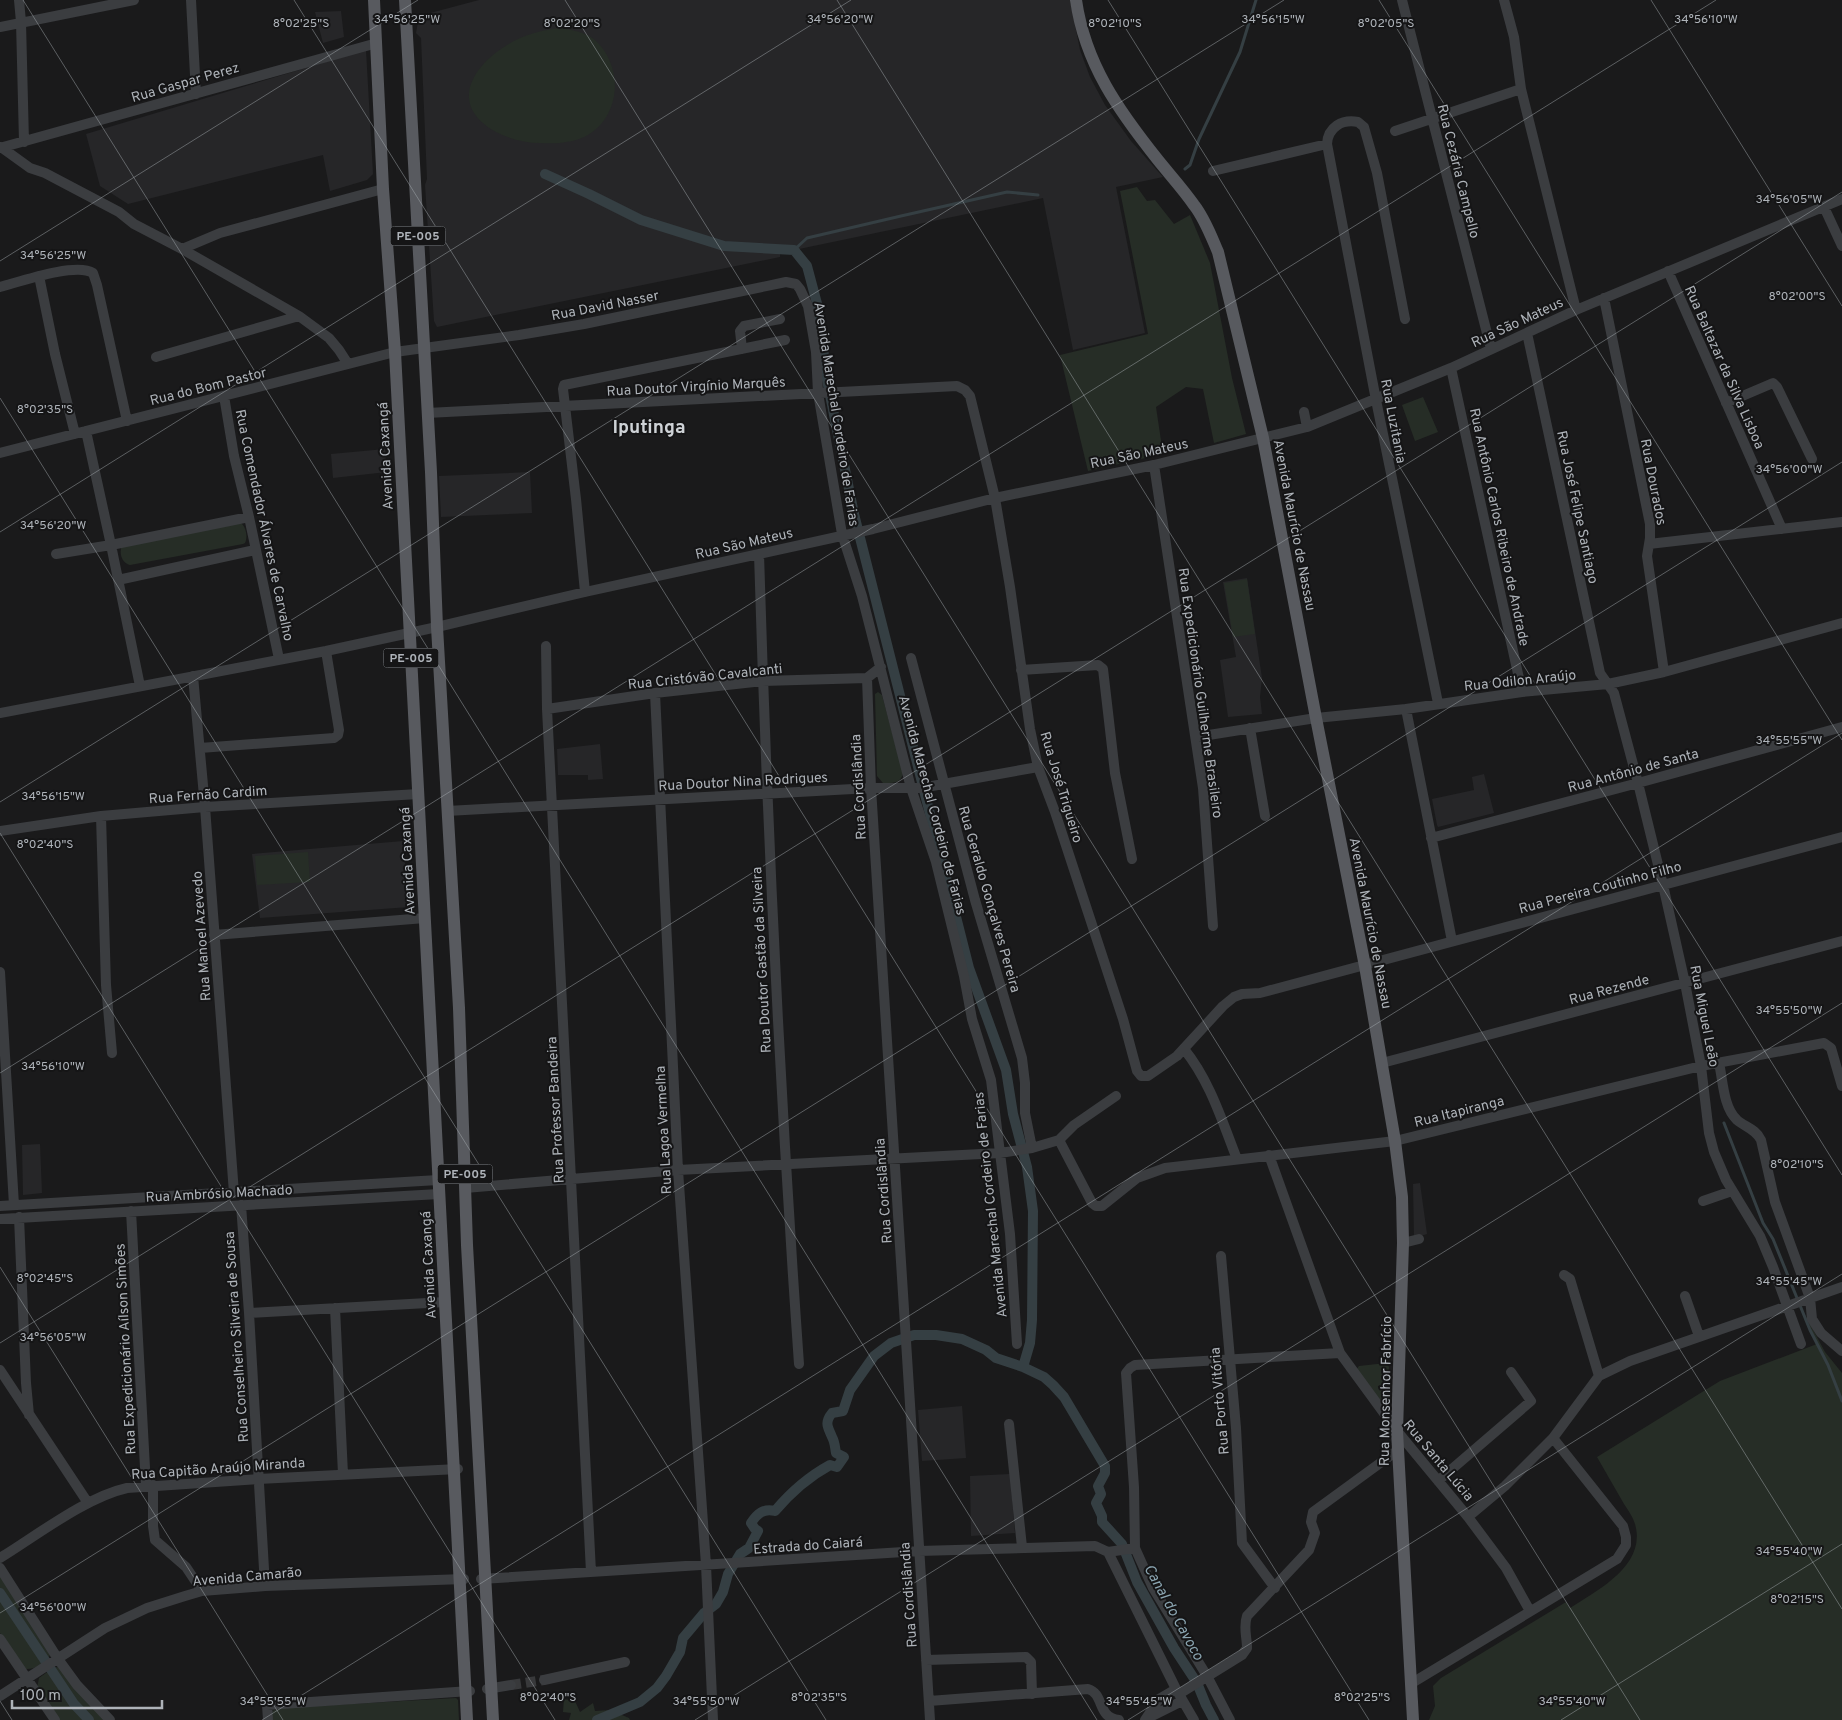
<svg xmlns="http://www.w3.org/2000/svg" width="1842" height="1720" font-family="Overpass,sans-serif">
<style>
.built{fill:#262628}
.green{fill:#262d26}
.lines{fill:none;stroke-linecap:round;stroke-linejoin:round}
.stream{stroke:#353f43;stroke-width:3}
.canal{stroke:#353f43;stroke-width:10}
.minor-tunnel{stroke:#38393b;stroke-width:10;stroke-dasharray:10 5;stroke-linecap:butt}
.minor{stroke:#3b3d40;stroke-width:10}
.major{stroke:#585a5f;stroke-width:12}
.ticks{fill:none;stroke:#aeb3b9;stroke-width:1;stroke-opacity:0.45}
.labels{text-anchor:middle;stroke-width:4;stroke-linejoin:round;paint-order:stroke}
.shield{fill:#151516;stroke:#808488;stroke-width:1}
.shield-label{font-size:12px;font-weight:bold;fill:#aeb3b9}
.street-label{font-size:14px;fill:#aeb3b9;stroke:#151516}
.water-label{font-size:15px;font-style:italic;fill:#8aa4b0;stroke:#151516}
.district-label{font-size:19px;font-weight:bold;fill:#ced2d6;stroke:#151516}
.ticks-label{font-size:12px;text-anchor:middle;fill:#aeb3b9;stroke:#151516;stroke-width:4;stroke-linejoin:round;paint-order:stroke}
</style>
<rect width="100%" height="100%" fill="#1a1a1b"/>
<path class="built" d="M479 0H1070L1080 50 1090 77 1105 105 1131 141 1163 177 1116 187 1145 333 1073 350 1043 198 780 253V257L437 327 434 321 425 185 427 179 421 38 416 33 419 16Z
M341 11 344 37 323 43 315 12Z
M366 50 373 174 367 180 330 191 323 155 128 204 100 186 86 134Z
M385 449 387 472 333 478 331 454Z
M530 472 532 513 441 517 439 476Z
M1247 578 1262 678 1260 697 1262 714 1228 717 1220 660 1236 657 1223 582Z
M600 744 603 779 588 780V775H558L557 749Z
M1484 774 1494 813 1438 827 1437 825 1432 799 1474 790 1472 777Z
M403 841 409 907 260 918 252 854Z
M40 1144 42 1193 23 1195 22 1145Z
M1420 1183 1427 1234 1414 1238 1413 1184Z
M962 1406 966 1458 922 1461 918 1410Z
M1010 1474 1015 1533 971 1536 970 1476Z"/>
<path class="green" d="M560 28C571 30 586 32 595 40 623 65 622 115 588 135 573 143 557 144 540 143 525 143 510 139 496 132 444 103 476 60 516 40 530 33 544 30 560 28Z
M1137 187 1147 201 1155 200 1174 224 1190 215 1210 263 1232 378 1246 434 1214 443 1203 389 1186 387 1156 407 1163 454 1088 471 1060 355 1148 334 1120 191Z
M1423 397 1438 432 1415 441 1402 405Z
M241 523C246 527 248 537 245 543L243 544 130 565C121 562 119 553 122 545Z
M1247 579 1255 634 1233 637 1224 583Z
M878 692 882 695 903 773C901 784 892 783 883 783L877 776 875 694Z
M308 852 310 882 257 885 255 856Z
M1803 1311 1825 1352 1842 1373V1720H1429L1435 1706 1433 1686 1441 1678 1566 1602 1570 1608C1598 1590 1647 1565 1635 1524 1633 1517 1628 1510 1624 1504 1615 1488 1606 1473 1597 1457L1720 1381 1817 1344Z
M1386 1363 1389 1367 1388 1394 1385 1399 1379 1401 1356 1370 1359 1366Z
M0 1573 50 1655C46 1663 34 1670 25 1669L22 1666 0 1633Z
M58 1667 108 1720H58L37 1688 39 1678 53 1668Z
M456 1698 458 1700 459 1720H268L272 1711 280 1708Z
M564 1699 575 1701 580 1712 593 1703 595 1711 610 1710 629 1718 630 1720H569L571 1713 563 1712Z"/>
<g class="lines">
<path class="stream" d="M1185 169 1190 165 1199 139 1240 52 1256 0
M794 250 807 238 901 216 1007 192 1038 195
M1724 1123 1763 1223 1773 1239 1810 1330 1828 1365 1842 1401"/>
<path class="canal" d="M545 174 589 194 641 220 724 246 794 250 807 266 819 311 826 375 854 514 969 968 1006 1070 1013 1114 1027 1167 1033 1211 1032 1320 1030 1343 1023 1367
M0 1593 74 1704 89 1720
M597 1720 640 1702 657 1688 666 1676 680 1652 683 1638 704 1613 716 1604 723 1592 728 1574 740 1554 749 1548 758 1531 755 1529 751 1523C757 1514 763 1508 775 1511 791 1492 808 1477 830 1465L837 1467 844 1457 836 1453C835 1448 835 1442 832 1437 828 1427 824 1423 832 1413L843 1411 850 1390 874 1356 891 1343 914 1335H936L962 1339 986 1350 996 1358 1023 1367 1044 1377 1053 1385 1064 1397 1105 1466V1473L1098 1486 1101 1494 1096 1503 1102 1516V1522L1122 1544 1137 1582 1174 1648 1197 1683 1206 1705 1214 1720"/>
<path class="minor-tunnel" d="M511 1685 544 1680"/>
<path class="minor" d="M19 0 21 22 24 142
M191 0 196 94
M1402 0 1491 349
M1504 0 1514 37 1521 89 1576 310
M0 27 134 0
M1395 131 1521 89
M1 147 30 168 45 173 119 212 134 224 182 249 299 316 329 338 339 350 348 364
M0 148 377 43
M1213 171 1327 144
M1824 207 1842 246
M182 249 220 233 383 189
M1668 271 1782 529
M39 276 55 354 75 434
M0 287C19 282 76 262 93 273L97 285 127 421
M1604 298 1650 524V538L1647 556 1664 672
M1405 319 1377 173 1364 127 1358 122C1342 119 1328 127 1327 144L1376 400 1438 703
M1527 333 1600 673 1614 693 1638 783 1663 885 1685 983 1701 1066 1709 1133 1714 1152 1726 1180 1760 1236 1773 1267 1801 1344
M742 349 740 331 744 326 780 319
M156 357 299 316
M1451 368 1522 692
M224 396 234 456 249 517 279 659
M1726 403 1773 383 1777 387 1812 459
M1304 412 1307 427
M427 413 957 386 965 390 970 396 995 498 1010 587 1030 729 1038 767 1055 812 1123 1019 1137 1071 1141 1076H1148L1177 1056 1223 1006 1234 997 1242 994 1260 993 1842 837
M86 431 111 545 140 686
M0 453 395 352 519 335 584 324 786 282 796 284 800 289 808 306 816 352 818 393 842 534 862 596 911 788 936 862 964 976 972 1019 991 1080 1010 1234 1017 1344
M1154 465 1203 788 1213 926
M1649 544 1842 522
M56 554 111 545 249 517
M759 554C767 824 780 1094 799 1364
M118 580 255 550
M585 592 576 499 563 389 564 385 785 340
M546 646 547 709 591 1572
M911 658 975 900 1022 1058 1025 1083V1113L1032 1148
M881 667 867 678 871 788 930 1720
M1021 670 1098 665 1103 669 1115 773 1132 859
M193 676 205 807 234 1193
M655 693 678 1170 706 1565 713 1720
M547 709 655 693 763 681 867 678
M1406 709 1452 941
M0 713 326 651 437 627 585 592 873 529 995 498 1154 465 1307 427 1451 368 1576 310 1842 199
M1250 728 1265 816
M1196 737 1316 718 1406 709 1522 692 1608 684 1664 672 1842 623
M200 748 334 738 338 735 339 730 326 651
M447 811 871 788H921L1038 767
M101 816 106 985 112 1053
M0 831 101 816 205 807 418 794
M1431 838 1638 783 1842 727
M214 935 425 918
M0 972 14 1205
M1184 1049C1210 1081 1222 1121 1237 1159
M1382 1063 1842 941
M1719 1063C1723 1080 1723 1107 1737 1120 1745 1127 1756 1129 1761 1140L1775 1202 1810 1298 1812 1319 1821 1333 1842 1351
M1059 1140 1092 1203 1096 1206H1102L1137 1178 1165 1168 1395 1141 1701 1066 1824 1043 1831 1048 1842 1086
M1269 1155 1340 1353 1397 1431 1468 1517 1506 1568 1530 1611
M465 1188 678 1170 1000 1153 1032 1148 1059 1140 1074 1125 1116 1096
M1703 1201 1732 1191
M241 1205 249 1313 265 1586
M0 1206 438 1180
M131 1211 146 1486
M19 1217 26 1383 29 1415
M0 1219 439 1194
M1403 1243 1419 1239
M1221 1256 1236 1428 1242 1543 1275 1588
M1564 1275 1570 1279 1599 1376
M1685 1296 1699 1336
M335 1308 343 1474
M249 1313 445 1302
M0 1370 88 1503
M1009 1424 1022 1547
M1438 1481 1531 1401 1511 1372
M153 1485V1526L155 1540 186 1567 202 1591
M1468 1517 1505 1486 1553 1438 1599 1376 1630 1361 1842 1287
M1108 1552 1176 1689 1194 1720
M0 1558C36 1536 86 1497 127 1488L258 1479 458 1469
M0 1568 58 1659 77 1685 110 1720
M481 1579 919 1551 1095 1546 1108 1552 1135 1548
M0 1639 55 1720
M926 1660 1026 1657 1031 1662 1032 1694
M544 1680 625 1662
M1412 1683 1617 1559 1626 1545V1537L1623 1526 1553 1438
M487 1689 511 1685
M1179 1694 1242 1655 1247 1648C1247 1637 1243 1627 1247 1616L1309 1550 1315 1533 1311 1522 1313 1512 1398 1450
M0 1696 105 1628 147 1608 185 1596 202 1591 265 1586 464 1579
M929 1701 1088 1689C1105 1694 1096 1717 1119 1720
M1146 1719 1182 1701
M268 1720 267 1705 470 1691
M1145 1720 1159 1699 1176 1689
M1230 1720 1207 1676 1153 1588 1135 1548 1134 1487 1126 1373 1130 1368 1135 1365 1340 1353"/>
<path class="major" d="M374 0 383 189 395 352 467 1720
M405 0 431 472 437 627 459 1008 467 1245 493 1720
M1076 0C1085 64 1119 111 1158 160 1170 175 1183 189 1194 205 1205 219 1211 236 1218 252L1263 438 1316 718 1365 966 1395 1141 1402 1197 1403 1243 1397 1431 1413 1720"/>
</g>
<path class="ticks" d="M23 0 1097 1720M294 0 1369 1720M565 0 1640 1720M837 0 1842 1609M1108 0 1842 1175M1379 0 1842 740M1651 0 1842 306M0 261 418 0M0 398 826 1720M0 532 851 0M0 802 1284 0M0 833 555 1720M0 1073 1716 0M0 1267 283 1720M0 1343 1842 192M0 1613 1842 462M0 1701 12 1720M262 1720 1842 733M695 1720 1842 1003M1128 1720 1842 1274M1561 1720 1842 1544"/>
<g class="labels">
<g class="shield">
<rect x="390.5" y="226.5" width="55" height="19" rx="4"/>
<rect x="383.5" y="648.5" width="55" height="19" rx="4"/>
<rect x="437.5" y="1164.5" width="55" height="19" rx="4"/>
</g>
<g class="shield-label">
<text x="418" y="240">PE-005</text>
<text x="411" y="662">PE-005</text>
<text x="465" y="1178">PE-005</text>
</g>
<g class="street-label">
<text transform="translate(185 82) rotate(-16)" y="5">Rua Gaspar Perez</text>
<text transform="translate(1459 171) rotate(76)" y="5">Rua Cezária Campello</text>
<text transform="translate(605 305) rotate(-11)" y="5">Rua David Nasser</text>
<text transform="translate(1517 322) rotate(-25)" y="5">Rua São Mateus</text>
<text transform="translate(1725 367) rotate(66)" y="5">Rua Baltazar da Silva Lisboa</text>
<text transform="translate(208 386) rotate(-14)" y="5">Rua do Bom Pastor</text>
<text transform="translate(696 386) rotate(-3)" y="5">Rua Doutor Virgínio Marquês</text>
<text transform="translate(837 414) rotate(81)" y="5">Avenida Marechal Cordeiro de Farias</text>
<text transform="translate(1394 421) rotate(79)" y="5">Rua Luzitania</text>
<text transform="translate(1139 453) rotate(-12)" y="5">Rua São Mateus</text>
<text transform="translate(385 456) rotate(-93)" y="5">Avenida Caxangá</text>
<text transform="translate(1654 482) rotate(79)" y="5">Rua Dourados</text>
<text transform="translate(1578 507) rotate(78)" y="5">Rua José Felipe Santiago</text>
<text transform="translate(265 525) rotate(78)" y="5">Rua Comendador Álvares de Carvalho</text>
<text transform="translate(1295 525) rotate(79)" y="5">Avenida Maurício de Nassau</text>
<text transform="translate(1500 527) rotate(78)" y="5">Rua Antônio Carlos Ribeiro de Andrade</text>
<text transform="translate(744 543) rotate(-13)" y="5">Rua São Mateus</text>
<text transform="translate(705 676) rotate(-6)" y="5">Rua Cristóvão Cavalcanti</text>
<text transform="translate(1520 680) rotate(-6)" y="5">Rua Odilon Araújo</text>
<text transform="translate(1201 693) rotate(82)" y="5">Rua Expedicionário Guilherme Brasileiro</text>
<text transform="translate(1633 770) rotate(-15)" y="5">Rua Antônio de Santa</text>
<text transform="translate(743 781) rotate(-3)" y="5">Rua Doutor Nina Rodrigues</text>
<text transform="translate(858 787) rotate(-93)" y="5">Rua Cordislândia</text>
<text transform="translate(1062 787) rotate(73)" y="5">Rua José Trigueiro</text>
<text transform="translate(208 794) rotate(-4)" y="5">Rua Fernão Cardim</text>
<text transform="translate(933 805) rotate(75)" y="5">Avenida Marechal Cordeiro de Farias</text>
<text transform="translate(407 861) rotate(-93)" y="5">Avenida Caxangá</text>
<text transform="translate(1600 887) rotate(-15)" y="5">Rua Pereira Coutinho Filho</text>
<text transform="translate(990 899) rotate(74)" y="5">Rua Geraldo Gonçalves Pereira</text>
<text transform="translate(1371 923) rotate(79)" y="5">Avenida Maurício de Nassau</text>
<text transform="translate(201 936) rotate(-94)" y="5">Rua Manoel Azevedo</text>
<text transform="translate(761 960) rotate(-93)" y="5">Rua Doutor Gastão da Silveira</text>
<text transform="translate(1609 989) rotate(-15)" y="5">Rua Rezende</text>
<text transform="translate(1705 1016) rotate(79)" y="5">Rua Miguel Leão</text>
<text transform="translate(555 1110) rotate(-93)" y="5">Rua Professor Bandeira</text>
<text transform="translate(1459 1111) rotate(-14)" y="5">Rua Itapiranga</text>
<text transform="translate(663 1130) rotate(-93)" y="5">Rua Lagoa Vermelha</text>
<text transform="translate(883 1191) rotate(-94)" y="5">Rua Cordislândia</text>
<text transform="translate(219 1193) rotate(-3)" y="5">Rua Ambrósio Machado</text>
<text transform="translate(990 1205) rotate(-96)" y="5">Avenida Marechal Cordeiro de Farias</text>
<text transform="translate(428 1265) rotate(-93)" y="5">Avenida Caxangá</text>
<text transform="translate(236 1337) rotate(-94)" y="5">Rua Conselheiro Silveira de Sousa</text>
<text transform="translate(125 1349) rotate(-93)" y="5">Rua Expedicionário Aílson Simões</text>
<text transform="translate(1385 1391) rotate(-89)" y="5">Rua Monsenhor Fabrício</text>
<text transform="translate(1219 1401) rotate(-95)" y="5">Rua Porto Vitória</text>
<text transform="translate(1439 1460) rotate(50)" y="5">Rua Santa Lúcia</text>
<text transform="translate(218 1468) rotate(-4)" y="5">Rua Capitão Araújo Miranda</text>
<text transform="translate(808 1545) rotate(-4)" y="5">Estrada do Caiará</text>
<text transform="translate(247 1576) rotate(-5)" y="5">Avenida Camarão</text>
<text transform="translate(908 1595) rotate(-94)" y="5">Rua Cordislândia</text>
</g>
<g class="water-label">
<text transform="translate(1174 1612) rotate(61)" y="5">Canal do Cavoco</text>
</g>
<g class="district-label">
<text x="649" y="433">Iputinga</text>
</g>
</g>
<g class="ticks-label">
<text x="407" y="23">34°56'25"W</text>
<text x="1273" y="23">34°56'15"W</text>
<text x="840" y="23">34°56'20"W</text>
<text x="1706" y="23">34°56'10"W</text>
<text x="301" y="27">8°02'25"S</text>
<text x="572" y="27">8°02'20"S</text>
<text x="1115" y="27">8°02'10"S</text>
<text x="1386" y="27">8°02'05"S</text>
<text x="1789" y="203">34°56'05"W</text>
<text x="53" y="259">34°56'25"W</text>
<text x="1797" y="300">8°02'00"S</text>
<text x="45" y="413">8°02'35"S</text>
<text x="1789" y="473">34°56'00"W</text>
<text x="53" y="529">34°56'20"W</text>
<text x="1789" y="744">34°55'55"W</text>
<text x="53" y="800">34°56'15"W</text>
<text x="45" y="848">8°02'40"S</text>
<text x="1789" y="1014">34°55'50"W</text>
<text x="53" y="1070">34°56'10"W</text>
<text x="1797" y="1168">8°02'10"S</text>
<text x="45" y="1282">8°02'45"S</text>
<text x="1789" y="1285">34°55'45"W</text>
<text x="53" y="1341">34°56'05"W</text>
<text x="1789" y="1555">34°55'40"W</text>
<text x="1797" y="1603">8°02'15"S</text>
<text x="53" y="1611">34°56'00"W</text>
<text x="548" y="1701">8°02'40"S</text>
<text x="819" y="1701">8°02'35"S</text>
<text x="1362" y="1701">8°02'25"S</text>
<text x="273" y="1705">34°55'55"W</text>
<text x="706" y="1705">34°55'50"W</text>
<text x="1139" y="1705">34°55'45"W</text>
<text x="1572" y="1705">34°55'40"W</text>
</g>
<path d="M12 1700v8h150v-8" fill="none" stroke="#aeb3b9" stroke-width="2.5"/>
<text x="20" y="1700" font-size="15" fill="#aeb3b9" stroke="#151516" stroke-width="4" paint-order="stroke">100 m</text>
</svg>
